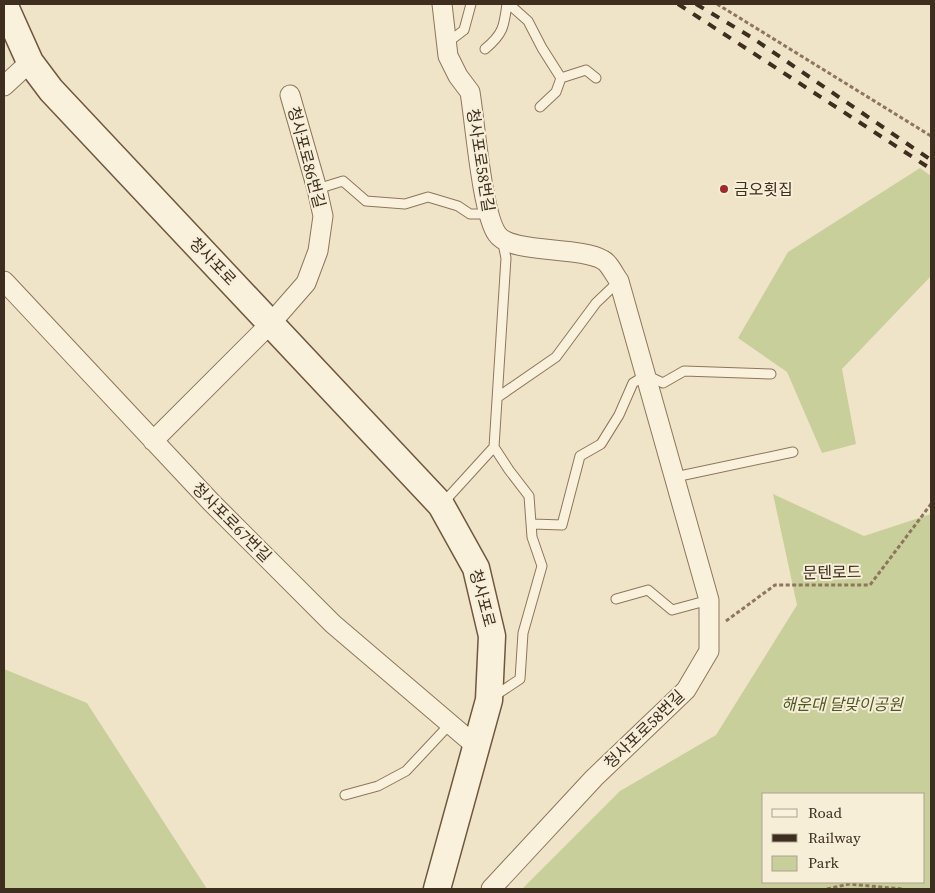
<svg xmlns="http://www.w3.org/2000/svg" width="935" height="893" font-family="'Source Serif 4','Noto Sans KR',serif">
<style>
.green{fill:#c9cf9b;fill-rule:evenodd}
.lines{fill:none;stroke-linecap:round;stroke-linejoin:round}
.lane-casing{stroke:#8d765c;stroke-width:11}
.street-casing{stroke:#8d765c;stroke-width:21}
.secondary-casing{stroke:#6f573f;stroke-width:29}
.path{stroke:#8d765c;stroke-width:3;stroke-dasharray:4 2.5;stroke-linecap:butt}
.lane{stroke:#faf1dc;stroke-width:9}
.street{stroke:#faf1dc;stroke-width:19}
.secondary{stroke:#faf1dc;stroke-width:26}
.rail{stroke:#3d2e20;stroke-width:4;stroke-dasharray:9 9;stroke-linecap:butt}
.poi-dot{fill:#9e2a2b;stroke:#f7eed8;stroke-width:2}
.labels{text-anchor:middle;stroke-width:4;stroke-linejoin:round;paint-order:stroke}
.street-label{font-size:16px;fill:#3d2e20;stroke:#f7eed8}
.poi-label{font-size:16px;fill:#3d2e20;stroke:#f7eed8;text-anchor:start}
.park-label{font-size:16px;font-style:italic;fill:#4d5a26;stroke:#f7eed8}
</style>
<rect width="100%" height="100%" fill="#f0e4c8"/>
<path class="green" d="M920 168 931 176V276L842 369 856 444 822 453 787 372 738 338 788 252Z
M773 494 864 536 931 514V889H522L620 791 716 735 797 605ZM764 794H924V882H764Z
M4 669 87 703 207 889H4Z"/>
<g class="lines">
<defs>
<path id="lane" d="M509 4 528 21 542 48 561 78 556 92 540 107
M447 43 464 30 471 4
M485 49C503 34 504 27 507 4
M561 78 586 70 596 78
M317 189 343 181 366 201 405 204 428 197 458 206 470 214H488
M498 397 556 357 596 303 619 281
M675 477 793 452
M443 503 494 447
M533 524 562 525 580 456 601 444 619 415 633 383 646 375 663 383 684 371 771 374
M616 599 648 590 672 610 709 600
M493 697 520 679 523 633 542 566 532 537 529 496 509 470 494 447 506 258 502 239
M345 795 378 786 406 771 450 724"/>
<path id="street" d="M442 4 448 56 458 76 470 92C475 122 482 213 497 234 510 254 579 246 603 260 609 263 614 274 619 281L709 600V651L686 690 594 778 491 889
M4 86 30 62
M4 281 211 502 333 624 476 746
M153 441 271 323 306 283 318 251 323 216 317 189 290 95"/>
<path id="secondary" d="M4 4 30 62 51 90 441 505 476 568 492 636 489 700 437 889"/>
</defs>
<use href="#lane" class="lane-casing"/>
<use href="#street" class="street-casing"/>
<use href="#secondary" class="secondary-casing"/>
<path class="path" d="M717 4 931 136
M726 621 775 585H870L931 504
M827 889 849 884 902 889"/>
<use href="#lane" class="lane"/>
<use href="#street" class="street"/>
<use href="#secondary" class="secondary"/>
<path class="rail" d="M678 4 931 169
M696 4 751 37 931 160"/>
</g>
<circle class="poi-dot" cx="724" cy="189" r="5"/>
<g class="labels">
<g class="street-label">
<text transform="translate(307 157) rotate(75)" y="6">청사포로86번길</text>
<text transform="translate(481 160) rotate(81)" y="6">청사포로58번길</text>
<text transform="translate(213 261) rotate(46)" y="6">청사포로</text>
<text transform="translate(232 522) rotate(45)" y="6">청사포로67번길</text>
<text transform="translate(832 572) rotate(-1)" y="6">문텐로드</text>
<text transform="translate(483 598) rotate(75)" y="6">청사포로</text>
<text transform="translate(644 729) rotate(-44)" y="6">청사포로58번길</text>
</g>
<g class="poi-label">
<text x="734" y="195">금오횟집</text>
</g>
<g class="park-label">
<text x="842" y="710">해운대 달맞이공원</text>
</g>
</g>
<rect width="935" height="893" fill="none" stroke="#3d2e20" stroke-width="10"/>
<rect x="762" y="793" width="162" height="90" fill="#f7eed8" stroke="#ada18e"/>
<rect x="772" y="809" width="25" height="8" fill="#faf1dc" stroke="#ada18e"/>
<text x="808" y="818" font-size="15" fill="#3d2e20">Road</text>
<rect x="772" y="834" width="25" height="8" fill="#3d2e20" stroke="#ada18e"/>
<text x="808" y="843" font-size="15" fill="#3d2e20">Railway</text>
<rect x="772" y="856" width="25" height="15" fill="#c9cf9b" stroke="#ada18e"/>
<text x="808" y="868" font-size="15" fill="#3d2e20">Park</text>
</svg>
